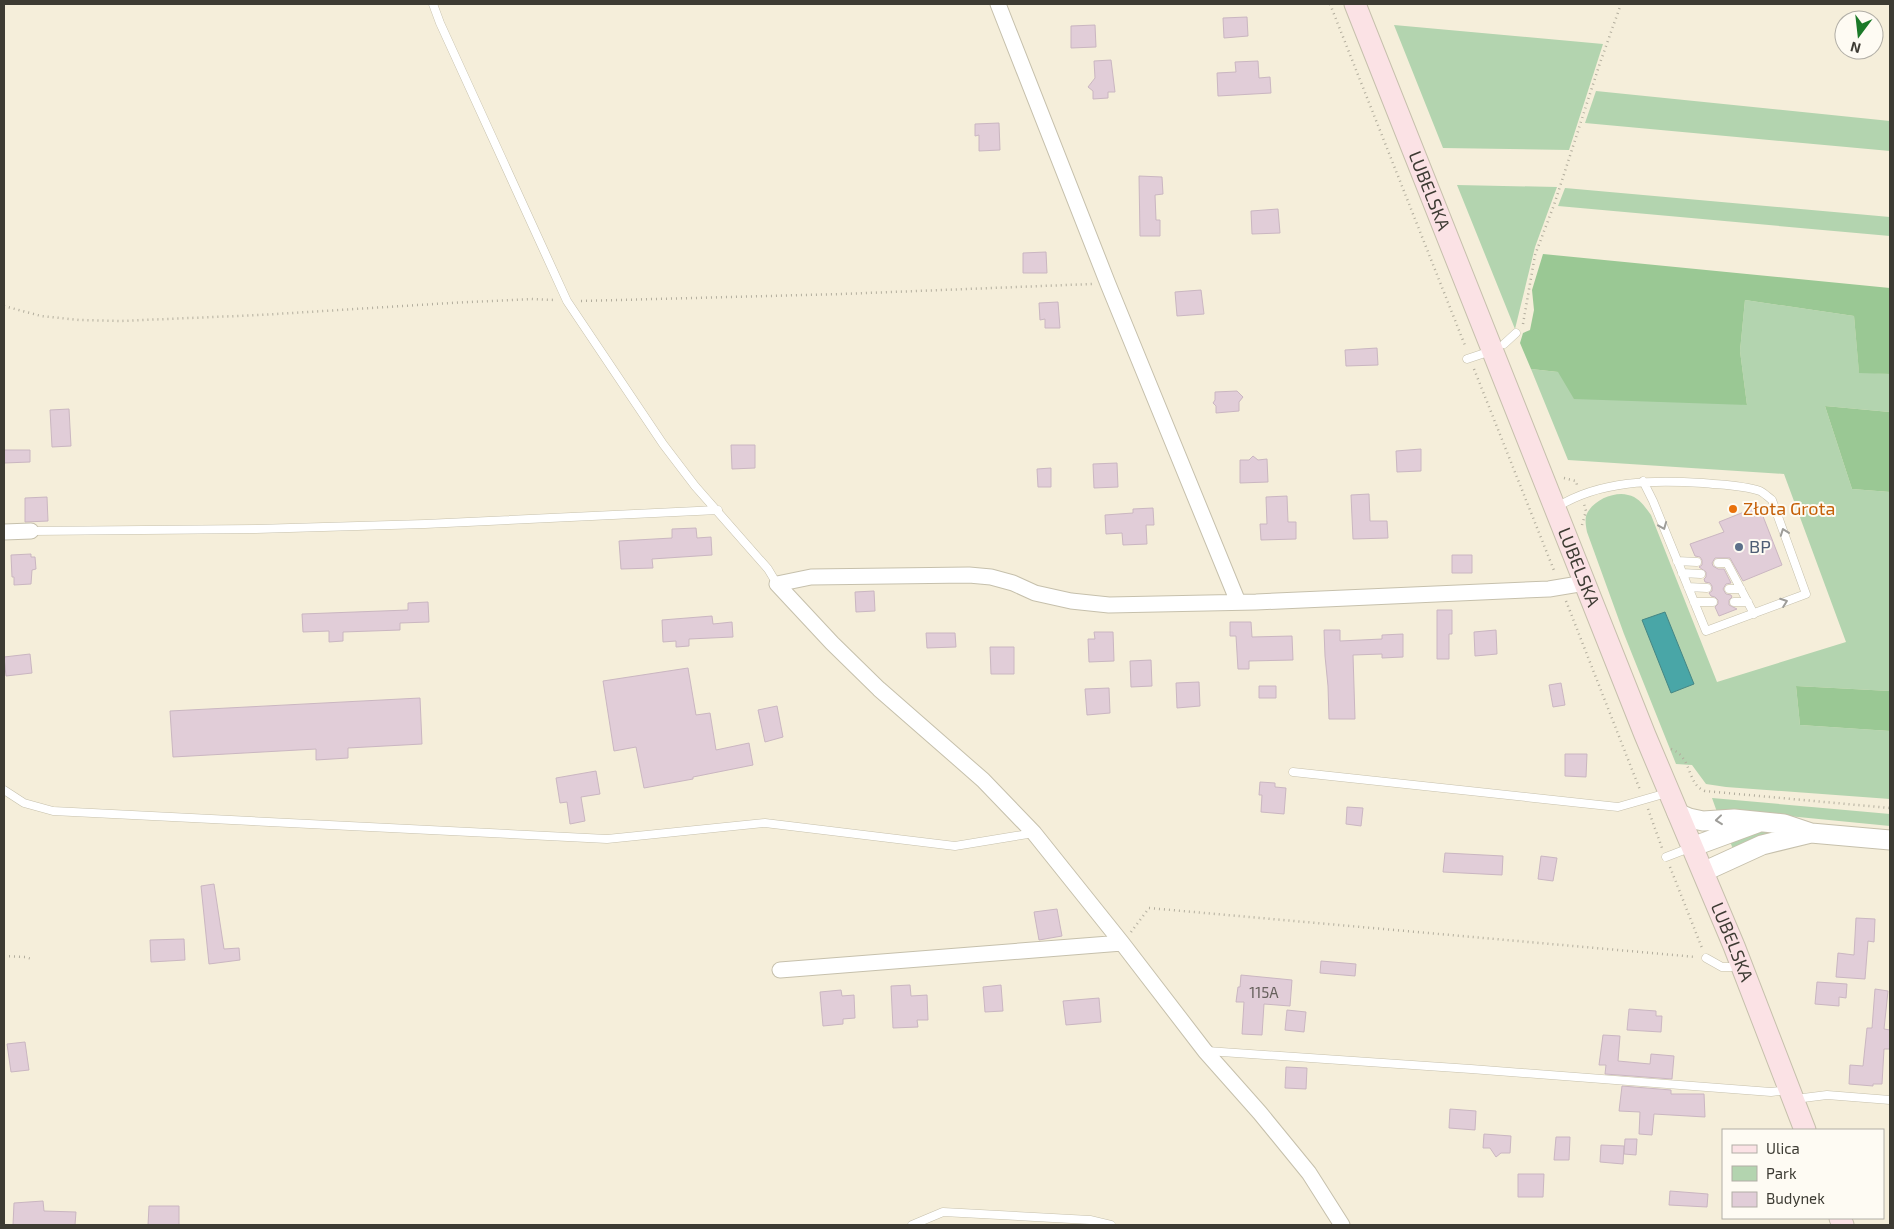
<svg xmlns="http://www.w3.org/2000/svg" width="1894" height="1229" font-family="'Exo 2',sans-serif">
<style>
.green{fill:#b3d4af}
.forest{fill:#9ac894}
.water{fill:#49a6a7;stroke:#458684}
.building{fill:#e1cdd8;stroke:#cab6c1}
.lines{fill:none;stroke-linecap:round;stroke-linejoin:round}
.service-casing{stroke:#c6c0ac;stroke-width:9}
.minor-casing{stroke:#c6c0ac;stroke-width:17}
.tertiary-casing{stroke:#c6c0ac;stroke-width:21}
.secondary-casing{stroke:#c6c0ac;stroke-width:23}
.path{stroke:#b2ad9d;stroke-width:2.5;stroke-dasharray:1 4;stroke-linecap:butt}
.service{stroke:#fff;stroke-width:8}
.minor{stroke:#fff;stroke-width:15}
.tertiary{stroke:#fff;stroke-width:19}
.secondary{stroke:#fbe2e5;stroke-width:21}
.oneway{stroke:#9e9d99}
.food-dot{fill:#e8710a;stroke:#fefbf3;stroke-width:2}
.service-dot{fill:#5c6f8a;stroke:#fefbf3;stroke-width:2}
.labels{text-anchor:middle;stroke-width:4;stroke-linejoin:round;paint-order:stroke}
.number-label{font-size:15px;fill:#66605c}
.street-label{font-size:18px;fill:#3d3b33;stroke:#fefbf3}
.food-label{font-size:18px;fill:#c56008;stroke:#fefbf3;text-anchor:start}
.service-label{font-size:18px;fill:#4e5e75;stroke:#fefbf3;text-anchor:start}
</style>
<rect width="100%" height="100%" fill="#f5eeda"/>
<path class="green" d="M1394 25 1603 44 1569 150 1443 148Z
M1596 91 1890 121V151L1585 123Z
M1457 185 1557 187 1535 247 1515 329Z
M1565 188 1890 217V236L1558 206Z
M1745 300 1854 316 1859 372 1890 374V412L1825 406 1852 489 1890 492V691L1796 686 1800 725 1890 731V799L1726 787 1706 784 1692 765 1676 764 1624 634 1587 532C1586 527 1585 521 1586 516 1591 501 1614 491 1628 495 1639 497 1645 507 1651 515L1717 682 1846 642 1784 474 1568 460 1531 369 1558 372 1747 405 1740 351Z
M1712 798 1890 814V826L1727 810 1717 812Z
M1777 831 1733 849 1729 839 1759 832Z"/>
<path class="forest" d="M1543 254 1890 288V374L1859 373 1854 316 1745 300 1740 351 1747 405 1574 399 1558 372 1531 369 1520 343 1523 333 1530 330 1534 310 1532 290Z
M1825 406 1890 412V492L1852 489Z
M1796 686 1890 691V731L1800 725Z"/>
<path class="water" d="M1665 612 1694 684 1671 693 1642 620Z"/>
<path class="building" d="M1247 17 1248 36 1224 38 1223 18Z
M1095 25 1096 47 1071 48V26Z
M1111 60 1115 92H1108V98L1093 99V91L1088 87 1095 78 1094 61Z
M1258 61 1259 78 1270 77 1271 93 1218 96 1217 73 1236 72 1235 62Z
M999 123 1000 150 979 151V135L975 136V124Z
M1139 176 1162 177 1163 194 1155 195 1156 220H1160V236H1140Z
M1278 209 1280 233 1252 234 1251 211Z
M1046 252 1047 273H1023V253Z
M1201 290 1204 314 1177 316 1175 292Z
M1058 302 1060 328H1045V319L1040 320 1039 303Z
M1377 348 1378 365 1346 366 1345 350Z
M1237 391 1243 397 1239 402V411L1216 413V406L1213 403 1215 400V392Z
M69 409 71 446 52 447 50 410Z
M731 445H755V468L732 469Z
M1421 449V471L1397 472 1396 451Z
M4 450H30V462L4 463Z
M1253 456 1258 460 1267 459 1268 482 1240 483V460H1249Z
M1117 463 1118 487 1094 488 1093 464Z
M1051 468V487H1038L1037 469Z
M1369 494 1370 521H1387L1388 538 1353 539 1351 495Z
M1287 496 1288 522H1296V539L1261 540 1260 524H1267L1266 497Z
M47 497 48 521 25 522V498Z
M1759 506 1782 565 1743 581 1730 558H1715L1712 563 1713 566 1718 569H1724L1731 583 1726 584 1723 589 1726 594 1731 595 1732 597 1729 600V605L1737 609 1719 616 1715 607 1718 604V600L1715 597 1711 596 1709 593 1712 591V586L1710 583 1705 582 1704 579 1706 577V572L1699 567 1702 565V560L1700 557 1695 556 1690 544 1724 532 1719 522Z
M1153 508 1154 525H1146L1147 544 1123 545 1122 533 1106 534 1105 515 1133 513V509Z
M696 528 697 538 711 537 712 555 652 559 653 568 621 569 619 541 672 538V529Z
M31 554V557H35L36 569 32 570 31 584 14 585V577H12L11 555Z
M1452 555H1472V573H1452Z
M874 591 875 611 856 612 855 592Z
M428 602 429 622 400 623V630L343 632V641L329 642V631L303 632 302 614 408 610V603Z
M1437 610H1452V634H1449V659H1437Z
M712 616 713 624 732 622 733 637 689 639V646L676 647V641L663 642 662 620Z
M1230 622H1251L1252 637 1292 636 1293 660 1249 661V669H1238L1236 636H1230Z
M1324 630H1340V641L1382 639V635L1403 634V657L1382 658V654L1353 655 1355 719H1329L1328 686 1325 656Z
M1496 630 1497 654 1475 656 1474 632Z
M1094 632H1113L1114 661 1089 662 1088 639H1095Z
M926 633H955L956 647 927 648Z
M990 647H1014V674H991Z
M30 654 32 673 6 676 4 657Z
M1151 660 1152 686 1131 687 1130 661Z
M688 668 696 715 710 713 716 750 749 743 753 765 693 777V779L644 788 636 747 614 751 603 681Z
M1199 682 1200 706 1177 708 1176 683Z
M1561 683 1565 705 1553 707 1549 685Z
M1259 686H1276V698H1259Z
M1109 688 1110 713 1087 715 1085 689Z
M420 698 422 744 348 748V758L316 760V749L173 757 170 711Z
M777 706 783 737 765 742 758 710Z
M1565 754H1587L1586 777 1565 776Z
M596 771 600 794 581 797 585 821 570 824 567 802 560 803 556 778Z
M1260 782 1275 783V787L1286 788 1284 814 1261 812 1262 795H1259Z
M1347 807 1363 808 1361 826 1346 824Z
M1445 853 1503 856 1502 875 1443 872Z
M1541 856 1557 858 1553 881 1538 879Z
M214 884 224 949 239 948 240 960 209 964 201 886Z
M1057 909 1062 936 1039 940 1034 912Z
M1856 918 1875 919 1874 942 1868 941 1865 979 1836 977 1838 953 1854 955Z
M184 939 185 960 151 962 150 940Z
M1321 961 1356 964 1355 976 1320 973Z
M1241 975 1292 980 1290 1006 1264 1004 1262 1035 1242 1034 1244 1002H1236L1238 987H1240Z
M1817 982 1847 984 1846 998 1839 997V1006L1815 1004Z
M910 985 911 996 927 995 928 1020H917L918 1027 893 1028 891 986Z
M1001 985 1003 1011 985 1012 983 987Z
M1875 989 1888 991 1884 1029 1890 1030V1049H1884L1882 1084H1873V1086L1849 1084 1850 1065 1863 1066 1867 1028H1872Z
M841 990 842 996 854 995 855 1018 843 1019V1024L823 1026 820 992Z
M1099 998 1101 1022 1066 1025 1063 1001Z
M1629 1009 1656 1011V1016H1662L1661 1032 1627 1030Z
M1287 1010 1306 1012 1304 1032 1285 1030Z
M1603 1035 1620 1036 1618 1061 1650 1064 1651 1054 1674 1056 1672 1079 1605 1074 1606 1065H1599Z
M25 1042 29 1070 11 1072 7 1044Z
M1286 1067 1307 1068 1306 1089 1285 1088Z
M1622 1086 1671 1090V1094H1704L1705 1117 1654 1114 1652 1135 1639 1134 1640 1112 1619 1111Z
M1450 1109 1476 1111 1475 1130 1449 1128Z
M1484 1134 1511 1136 1510 1153H1501L1496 1157 1490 1148H1483Z
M1556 1137H1570L1569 1160H1554Z
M1625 1139H1637L1636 1155 1624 1154Z
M1601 1145 1624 1146 1623 1164 1600 1162Z
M1518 1174H1544L1543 1197H1518Z
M1670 1191 1708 1194 1707 1207 1669 1205Z
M43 1201 44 1211 76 1212 75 1225H13L14 1203Z
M149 1206H179V1225H148Z"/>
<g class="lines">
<defs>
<path id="service" d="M433 4 440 23 567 301 663 444 695 486 768 569 777 584
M1504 344 1516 333
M1467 359 1491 351
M1557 507C1601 480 1653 480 1703 483 1721 485 1742 485 1760 491 1764 493 1768 497 1772 500L1806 594 1706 631 1653 501 1643 481
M31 531 256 529 425 524 718 510
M1677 561 1697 562
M1718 563H1727L1754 614
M1682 573 1701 574
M1688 587 1707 588
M1729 589H1741
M1694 602H1713
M1734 602H1748
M1293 772 1618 807 1667 793
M4 790 24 803 53 811 607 839 765 823 955 846 1034 833
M1666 857 1692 847
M1706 958 1722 967H1731
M1207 1051 1471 1069 1771 1092 1789 1090
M1795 1099 1827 1095 1890 1100
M912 1225 943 1212 1090 1220 1111 1225"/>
<path id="minor" d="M998 4 1108 284 1238 602
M4 532 31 531
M777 584 832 643 879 689 983 780 1034 833 1122 943 1205 1051 1260 1113 1309 1173 1342 1225
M777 584 811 577 969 575 991 577 1013 583 1035 593 1071 601 1109 605 1256 602 1549 589 1585 583
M780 970 1122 943"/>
<path id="tertiary" d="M1677 813 1689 818 1703 821 1734 819 1784 824 1811 833 1890 840
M1692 847 1757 823
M1703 872 1762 845 1811 833"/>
<g id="secondary">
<path id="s1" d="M1355 4 1645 735 1734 946 1805 1130"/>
<path d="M1840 1218 1843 1225"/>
</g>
</defs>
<use href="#service" class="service-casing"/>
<use href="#minor" class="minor-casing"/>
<use href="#tertiary" class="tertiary-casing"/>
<use href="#secondary" class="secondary-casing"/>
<path class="path" d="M1330 4 1466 348
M581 301 842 294 1092 284
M4 306 41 316 79 320 120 321 260 315 450 303 531 299 555 300
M1523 324 1535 255 1554 205 1600 63 1621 4
M1474 369 1555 573
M1564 478 1576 481 1577 485
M1582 525 1586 511 1584 504
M1566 601 1640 790
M1671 749C1693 757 1686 784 1705 791L1890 808
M1648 809 1662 848
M1670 867 1702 948
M1131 932 1149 908 1696 957
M4 956 25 957 32 959"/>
<use href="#service" class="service"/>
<use href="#minor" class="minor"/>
<use href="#tertiary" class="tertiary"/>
<use href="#secondary" class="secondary"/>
</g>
<defs><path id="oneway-chevron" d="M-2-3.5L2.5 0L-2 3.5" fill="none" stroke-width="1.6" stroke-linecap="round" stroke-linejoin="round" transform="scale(1.25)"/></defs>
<g class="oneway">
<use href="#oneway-chevron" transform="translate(1663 526) rotate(68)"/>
<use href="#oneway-chevron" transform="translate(1784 532) rotate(-110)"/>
<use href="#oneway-chevron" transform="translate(1784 602) rotate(-20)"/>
<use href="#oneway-chevron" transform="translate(1719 820) rotate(174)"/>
</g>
<circle class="food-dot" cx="1733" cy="509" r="5"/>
<circle class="service-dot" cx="1739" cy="547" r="5"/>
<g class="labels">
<g class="number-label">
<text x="1264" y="998">115A</text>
</g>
<g class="street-label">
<text dy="6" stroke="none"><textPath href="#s1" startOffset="201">LUBELSKA</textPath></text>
<text dy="6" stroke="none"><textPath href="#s1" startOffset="606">LUBELSKA</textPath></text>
<text dy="6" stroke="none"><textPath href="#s1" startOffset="1011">LUBELSKA</textPath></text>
</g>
<g class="food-label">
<text x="1743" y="515">Złota Grota</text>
</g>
<g class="service-label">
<text x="1749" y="553">BP</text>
</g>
</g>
<rect width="1894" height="1229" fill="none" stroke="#3d3b33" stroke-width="10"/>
<rect x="1722" y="1129" width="162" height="90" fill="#fefbf3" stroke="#b1aea6"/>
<rect x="1732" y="1145" width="25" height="8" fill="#fbe2e5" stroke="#b1aea6"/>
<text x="1766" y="1154" font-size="15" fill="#3d3b33">Ulica</text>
<rect x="1732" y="1166" width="25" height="15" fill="#b3d4af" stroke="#b1aea6"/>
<text x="1766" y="1179" font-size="15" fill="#3d3b33">Park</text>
<rect x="1732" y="1192" width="25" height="15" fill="#e1cdd8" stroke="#b1aea6"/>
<text x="1766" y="1204" font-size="15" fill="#3d3b33">Budynek</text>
<g transform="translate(1859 35) rotate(195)"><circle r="24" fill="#fefbf3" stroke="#b1aea6"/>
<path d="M0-4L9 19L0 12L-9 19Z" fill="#1b7928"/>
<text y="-8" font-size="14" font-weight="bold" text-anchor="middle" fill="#3d3b33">N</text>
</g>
</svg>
